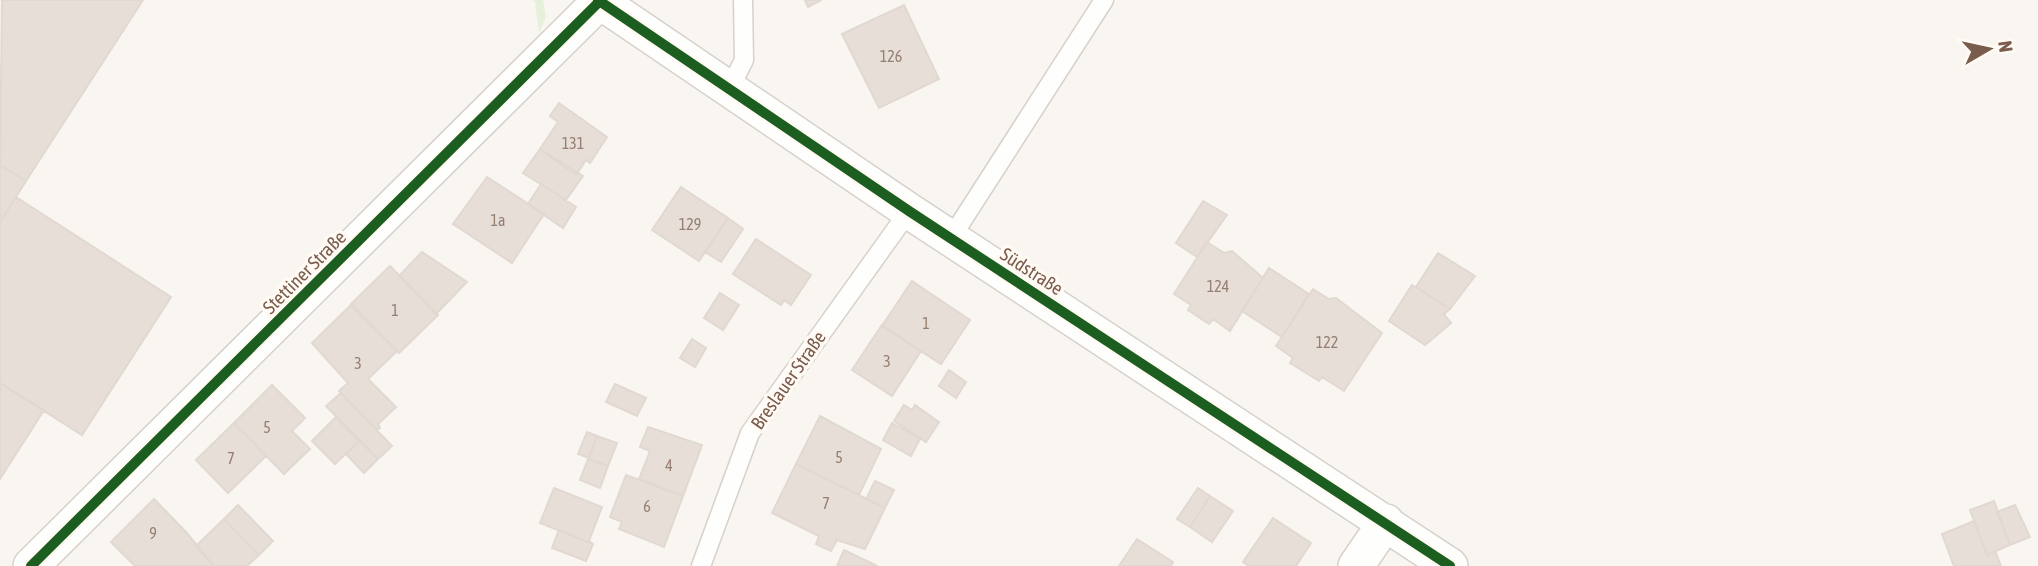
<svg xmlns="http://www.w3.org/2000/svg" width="2038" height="566" font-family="'Asap Condensed',sans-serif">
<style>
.grass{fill:#e7f0db}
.building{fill:#e6ded7;stroke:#e2d8d2;stroke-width:2}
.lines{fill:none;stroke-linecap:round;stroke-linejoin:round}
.service-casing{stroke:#d7d1cb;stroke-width:21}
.minor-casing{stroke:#d7d1cb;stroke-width:38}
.service{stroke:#fefefd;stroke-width:18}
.minor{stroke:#fefefd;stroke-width:35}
.cycleway-casing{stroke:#fffaf3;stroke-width:15}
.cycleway{stroke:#1b5e20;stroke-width:10}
.labels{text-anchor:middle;stroke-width:7;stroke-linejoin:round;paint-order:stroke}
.number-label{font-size:16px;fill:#977e72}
.street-label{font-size:19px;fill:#7a5c4d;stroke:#fffaf3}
</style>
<rect width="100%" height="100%" fill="#f9f5f0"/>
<path class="grass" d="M532 0H543L546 17 539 33 535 2Z"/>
<path class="building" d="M2 0H143L26 181 0 165Z
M805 0H821L808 7Z
M904 5 939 79 879 108 842 34Z
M559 103 607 137 590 163 586 160 576 175 540 149 558 122 550 116Z
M540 149 583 176 566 200 523 173Z
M0 165 26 181 0 222Z
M487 177 544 214 512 263 453 224Z
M541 184 576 207 563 228 528 204Z
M681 187 728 218 699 261 652 230Z
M16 197 171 297 82 435 0 383V222Z
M1203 201 1227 215 1197 257 1176 243Z
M728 218 743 229 721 262 705 252Z
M756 239 811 275 791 305 784 300 781 305 733 274Z
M1207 242 1224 253 1232 251 1263 278 1230 331 1213 319 1209 324 1188 310 1191 305 1174 294Z
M422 252 467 282 436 314 399 276Z
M1438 253 1475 276 1450 309 1416 287Z
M390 266 438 315 399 353 351 304Z
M1269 268 1309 294 1282 337 1242 311Z
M912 281 970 320 941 364 882 326Z
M1412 285 1450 309 1444 314 1451 323 1425 345 1389 321Z
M1313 289 1329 299 1336 298 1382 333 1344 391 1322 377 1319 381 1290 363 1293 358 1276 346Z
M720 293 739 305 723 330 704 318Z
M351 305 397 351 368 379 396 407 378 424 380 428 377 430 339 391 348 383 312 343Z
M882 325 921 351 892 396 852 370Z
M692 339 706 348 695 367 680 358Z
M949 370 966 382 956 398 939 386Z
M0 383 44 410 0 479Z
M615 384 646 398 637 416 606 402Z
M272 385 305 418 292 431 310 449 284 474 234 423Z
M341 393 392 446 378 459 326 406Z
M904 405 912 410 915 405 939 422 926 442 894 421Z
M820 416 881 449 859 495 796 464Z
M336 417 359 441 335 464 312 441Z
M234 423 266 456 228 493 196 460Z
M892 423 920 439 911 456 883 440Z
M648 427 702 445 683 496 639 479 650 451 640 447Z
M587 432 597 436 589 458 578 454Z
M597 436 617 443 608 466 588 459Z
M360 441 378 459 364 473 346 454Z
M588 459 608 466 600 488 580 480Z
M796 464 885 508 865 549 837 540 831 551 816 544 819 536 772 513Z
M626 475 683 496 664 547 619 529 622 522 610 517Z
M875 481 894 490 885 508 866 499Z
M554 488 602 507 589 541 593 544 540 523Z
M1198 488 1210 496 1190 527 1177 519Z
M1210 496 1233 511 1212 542 1190 527Z
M154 499 186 532 214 566H135L111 542Z
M1994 501 2010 545 1987 555 1970 510Z
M238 505 273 541 259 555 224 519Z
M2015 505 2030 537 2010 545 1997 512Z
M1273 518 1311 543 1296 566H1249L1243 562Z
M224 519 259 555 247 566H214L196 546Z
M1974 521 1987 555 1995 551 2001 566H1954L1942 534Z
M559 530 593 544 586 561 552 548Z
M1137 539 1173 562 1171 566H1119Z
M844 550 877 566H837Z"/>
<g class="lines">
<defs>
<path id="service" d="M729 90 744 60 743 0
M951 238 1104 0
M701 566 750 433 909 211"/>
<path id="minor" d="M598 0 909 211 1450 566
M31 566 600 1
M1356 566 1386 522"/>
</defs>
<use href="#service" class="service-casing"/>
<use href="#minor" class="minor-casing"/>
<use href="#service" class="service"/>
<use href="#minor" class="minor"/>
<defs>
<path id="cycleway" d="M598 0 909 211 1450 566
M31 566 600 1"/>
</defs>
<use href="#cycleway" class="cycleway-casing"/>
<use href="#cycleway" class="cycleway"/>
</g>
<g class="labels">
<g class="number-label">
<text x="891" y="62">126</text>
<text x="573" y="149">131</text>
<text x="498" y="226">1a</text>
<text x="690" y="230">129</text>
<text x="1218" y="292">124</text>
<text x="395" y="316">1</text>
<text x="926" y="329">1</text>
<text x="1327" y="348">122</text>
<text x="887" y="367">3</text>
<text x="358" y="369">3</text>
<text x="267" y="433">5</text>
<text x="839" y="463">5</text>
<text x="231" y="464">7</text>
<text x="669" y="471">4</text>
<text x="826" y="509">7</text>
<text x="647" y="512">6</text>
<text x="153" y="539">9</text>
</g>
<g class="street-label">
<text transform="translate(1032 271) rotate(33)" y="7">Südstraße</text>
<text transform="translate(304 272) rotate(-45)" y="7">Stettiner Straße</text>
<text transform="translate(788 380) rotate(-55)" y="7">Breslauer Straße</text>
</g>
</g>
<g transform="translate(1989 49) rotate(81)" stroke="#fffaf3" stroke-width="5" paint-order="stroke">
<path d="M0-5L12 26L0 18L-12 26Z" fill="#7a5c4d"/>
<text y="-10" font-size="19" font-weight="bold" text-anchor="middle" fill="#7a5c4d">N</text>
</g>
</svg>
